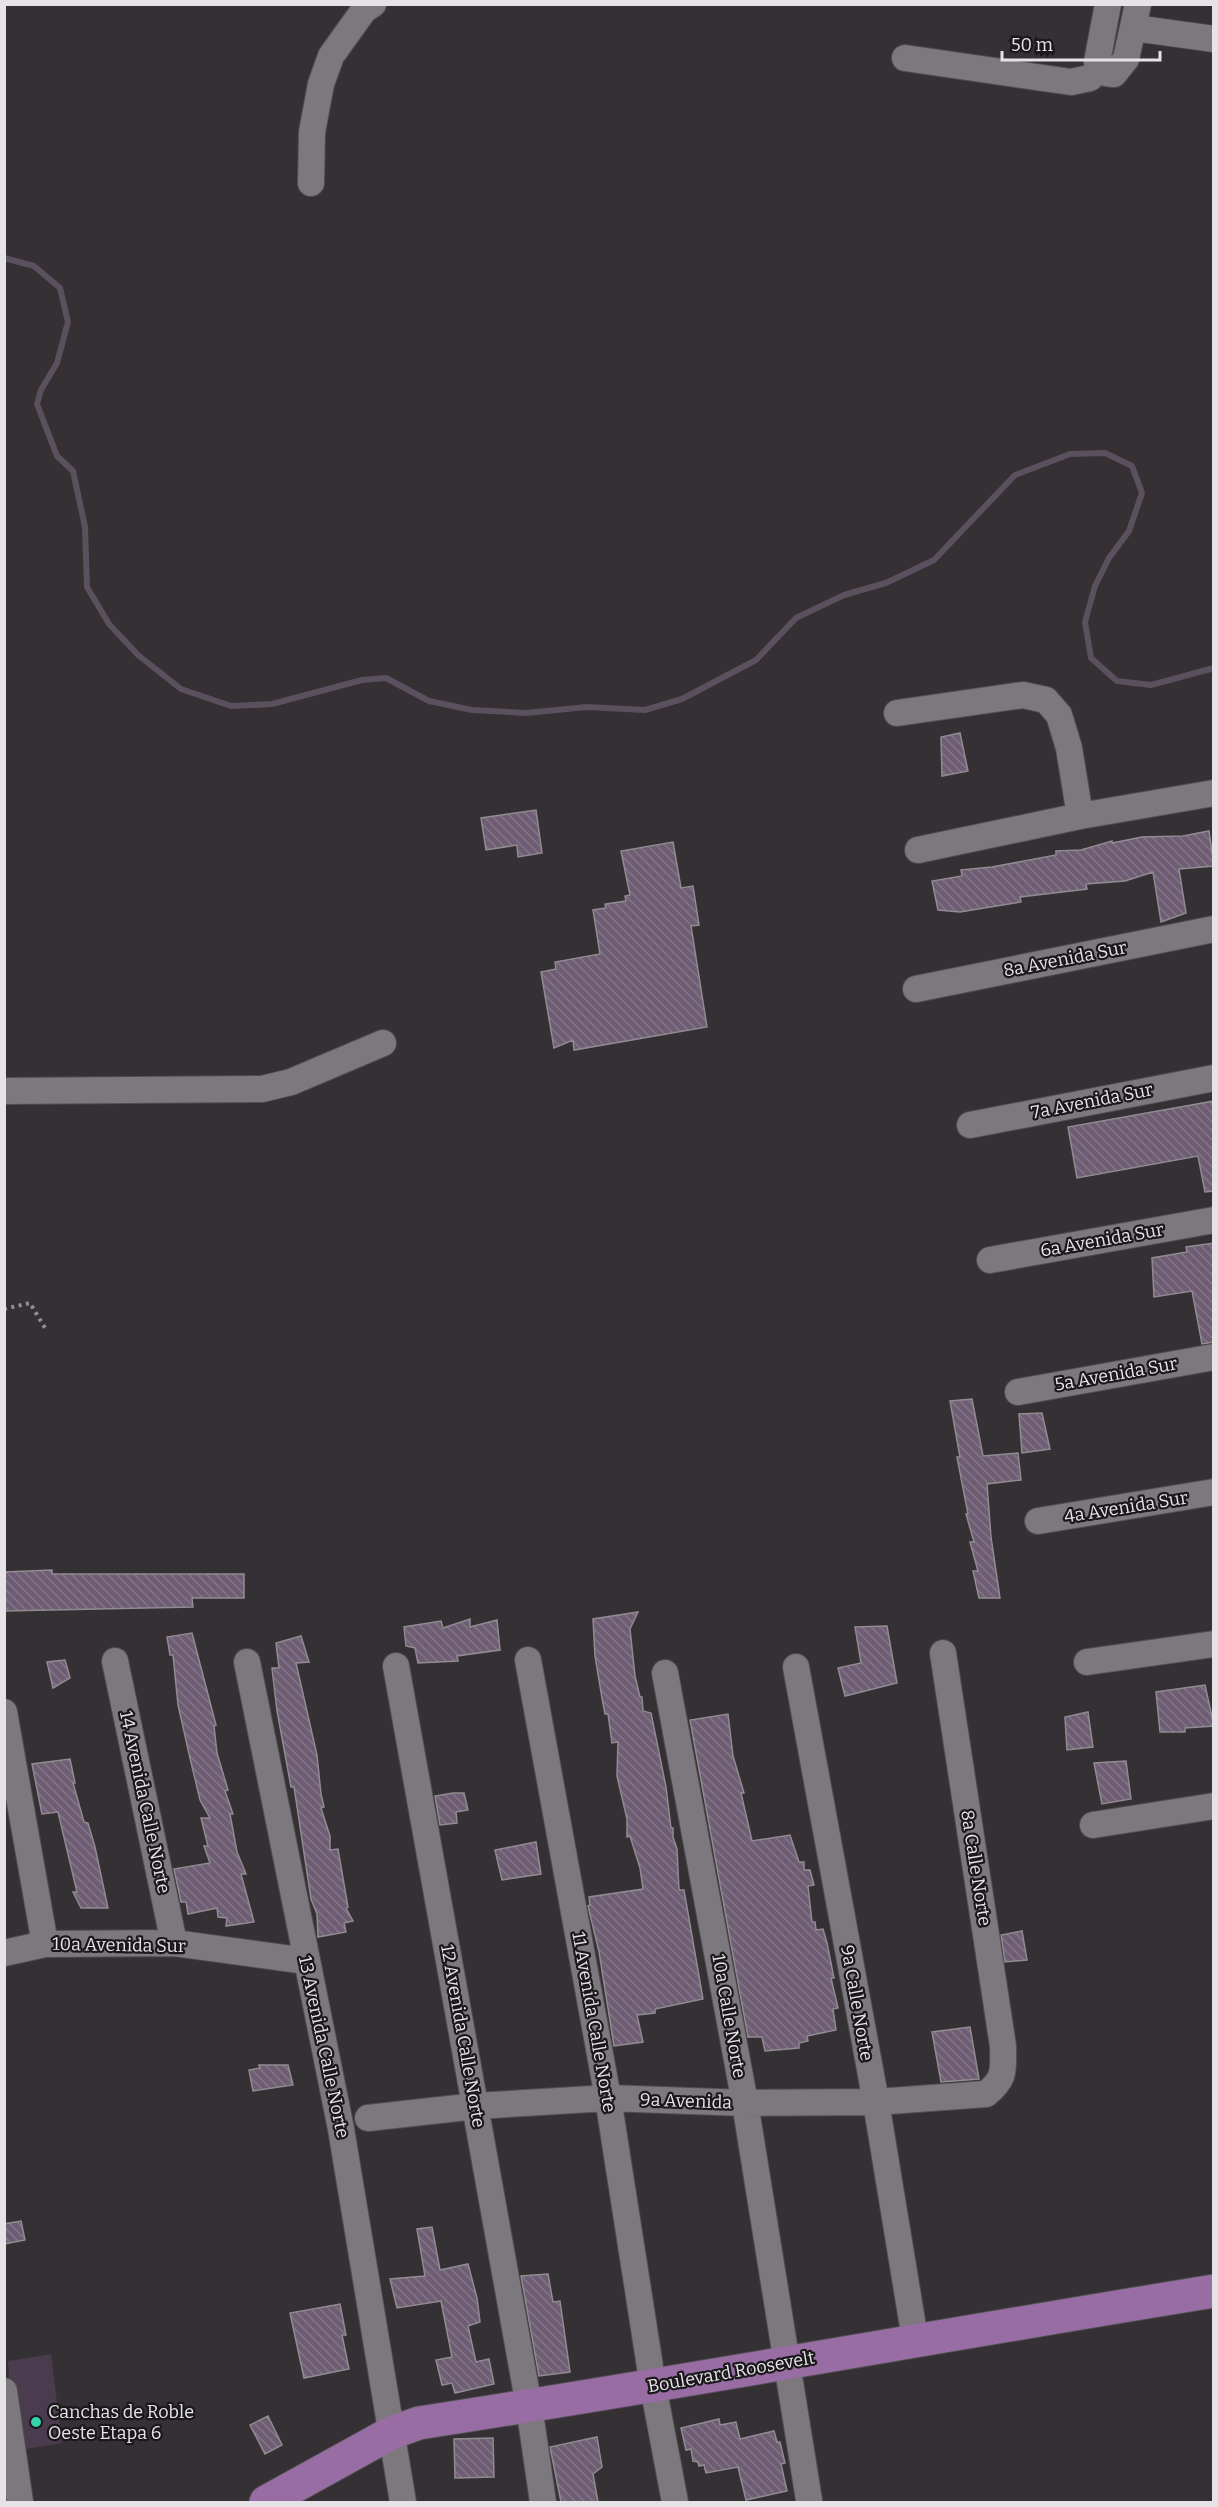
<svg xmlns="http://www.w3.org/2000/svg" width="1218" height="2507" font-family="Bitter,serif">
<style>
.pitch{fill:#4b3b4f}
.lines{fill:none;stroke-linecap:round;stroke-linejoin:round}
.stream{stroke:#5b505e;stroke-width:6}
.building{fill:url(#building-back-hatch);stroke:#908c91;stroke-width:1.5}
.minor-casing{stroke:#504d51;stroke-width:28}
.major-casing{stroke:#504d51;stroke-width:35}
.path{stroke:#938f93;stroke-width:4;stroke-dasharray:3 4.5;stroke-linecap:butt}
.minor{stroke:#7c787d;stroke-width:26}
.major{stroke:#986da3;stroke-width:33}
.poi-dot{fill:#33d4a8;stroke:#1a181b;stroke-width:2}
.labels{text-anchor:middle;stroke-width:4.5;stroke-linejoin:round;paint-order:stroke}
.street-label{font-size:18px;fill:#e6e3e6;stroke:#1a181b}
.poi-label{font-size:18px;fill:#e6e3e6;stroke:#1a181b;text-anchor:start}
</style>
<defs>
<pattern id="building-back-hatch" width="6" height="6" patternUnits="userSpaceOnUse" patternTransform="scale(1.5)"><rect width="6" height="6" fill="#6e5d73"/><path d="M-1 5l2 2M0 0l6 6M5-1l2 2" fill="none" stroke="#837487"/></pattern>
</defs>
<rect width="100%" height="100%" fill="#343034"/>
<path class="pitch" d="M51 2354 62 2443 14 2451 8 2361Z"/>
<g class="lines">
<path class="stream" d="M4 258 34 266 60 288 68 322 57 363 41 390 37 404 57 456 73 471 85 527 87 587 109 624 138 655 181 689 231 706 272 704 362 680 386 678 429 701 472 710 526 713 587 707 645 710 682 699 756 660 796 618 844 595 886 583 934 560 1015 475 1070 454 1105 453 1132 466 1142 493 1129 531 1109 558 1095 586 1085 622 1091 658 1117 681 1151 685 1214 668"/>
</g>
<path class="building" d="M960 733 968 771 942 776 941 737Z
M536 810 542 853 518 857 517 845 486 850 481 818Z
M1209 831 1214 866 1179 869 1186 913 1161 922 1153 872 1125 881 1086 884 1087 889 1020 897 1021 902 960 912 938 910 932 881 962 876 961 870 992 867 1056 855V851L1081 850 1112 841V843L1142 837 1183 836Z
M673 842 681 888 693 886 699 925 691 926 707 1027 574 1050 573 1040 554 1048 541 972 556 969 555 962 600 954 593 910 606 908 605 904 626 901 625 896 630 895 621 851Z
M1214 1101V1191L1205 1192 1198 1156 1077 1178 1068 1127Z
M1214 1243V1342L1202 1344 1192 1291 1154 1297 1152 1258 1187 1252 1186 1247Z
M972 1399 983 1456 1018 1453 1021 1480 987 1484 991 1537 1000 1598H979L973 1571H978L970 1542H974L966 1514H968L957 1457H960L950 1401Z
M1042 1413 1050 1449 1022 1453 1019 1414Z
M52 1570V1574H244V1598H192L193 1607 4 1611V1572Z
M638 1612 630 1629 635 1676 640 1697H642L643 1711 651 1713 666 1787 671 1828H673V1837L677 1849 679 1890H684L703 1999 655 2009V2013L637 2015 643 2042 614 2046 599 1952 588 1906 590 1905 589 1897 643 1889 640 1868 630 1836 627 1837V1819L617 1776 618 1742 612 1743 608 1714H605L602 1698 595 1656 593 1619Z
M470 1619V1627L497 1620 500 1650 457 1656 458 1661 418 1663 415 1648 406 1646 404 1627 441 1621 443 1628Z
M887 1626 897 1683 845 1696 838 1668 861 1663 855 1627Z
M192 1633 216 1725 214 1726 217 1753 228 1790 225 1791 233 1814H230L237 1852 246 1874H241L254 1922 226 1926 227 1918 218 1917 217 1908 188 1914 186 1902H181L174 1869 210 1863 204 1846H208L201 1818H210L200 1800 190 1758 178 1705 173 1655H170L167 1637Z
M301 1636 309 1662 296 1663 317 1755 321 1794 324 1807 321 1808 330 1836V1850L338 1849 348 1907 346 1908 353 1921 344 1923 346 1932 318 1937 317 1914 311 1899 294 1787H291L277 1711 272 1668H279L276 1643Z
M65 1660 70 1678 53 1688 47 1662Z
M1205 1685 1214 1726 1185 1728V1732H1160L1156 1692Z
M1088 1712 1093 1747 1067 1750 1065 1717Z
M728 1714 733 1756 744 1793H741L752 1841 790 1835 799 1862H804V1870H810L814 1885 808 1886 812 1922H815L816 1930 823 1929 827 1943 834 1978H831L838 2008 833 2009 836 2030 807 2036 808 2041 799 2043V2048L765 2051 762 2037H748L690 1720Z
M70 1759 75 1783H73L84 1822 88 1823 95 1847 108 1908H81L73 1892H77L58 1812 42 1814 32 1764Z
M1126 1761 1131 1799 1102 1804 1094 1763Z
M453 1793H464L468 1810 456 1812 457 1823 440 1825 435 1796Z
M536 1842 541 1874 502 1880 495 1850Z
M1022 1931 1027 1960 1005 1962 1001 1935Z
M970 2027 979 2079 941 2082 932 2032Z
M259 2065H288L293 2085 253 2091 249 2070 260 2068Z
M21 2221 25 2240 4 2244V2224Z
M432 2227 440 2270 468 2264 477 2298 480 2322 468 2326 476 2362 489 2359 494 2384 455 2393 452 2383 442 2385 436 2360 452 2357 441 2301 397 2308 390 2279 425 2276 417 2229Z
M548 2274 553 2302 560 2301 570 2372 539 2376 521 2276Z
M340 2304 346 2335H342L349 2369 304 2378 290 2313Z
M268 2416 282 2445 265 2454 250 2425Z
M719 2419 720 2425 736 2422 740 2439 774 2431 777 2442H780L785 2463 781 2464 787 2491 746 2500 738 2467 706 2473 704 2465 699 2466 698 2462 693 2461 691 2449 686 2450 681 2428Z
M597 2437 602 2467 593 2474 598 2502H561L550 2447Z
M493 2438 494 2477 455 2478 454 2439Z"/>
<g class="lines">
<defs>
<path id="minor" d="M1108 4 1097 62 1099 69 1106 73 1114 74 1126 59 1138 4
M1134 28 1214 39
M905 58 1071 82 1090 78 1099 69
M311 183 312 132 321 84 331 56 364 10 373 4
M897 713 1023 695 1046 700 1059 715 1069 748 1080 816
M918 850 1080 816 1214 793
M916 989 1214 929
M4 1091 262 1089 291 1082 383 1043
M970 1125 1214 1078
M990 1260 1214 1220
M1018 1392 1214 1357
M1038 1521 1214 1492
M528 1660 608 2098 653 2386 675 2502
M115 1661 174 1943
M247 1662 341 2129 403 2502
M1087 1662 1214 1644
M396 1666 529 2406 543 2502
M796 1667 876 2102 915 2339
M665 1673 745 2103 809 2500
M4 1712 45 1944
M1093 1825 1214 1806
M4 1953 45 1944 174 1943 306 1961
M368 2118 476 2106 608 2098 745 2103 876 2102 986 2094C1006 2078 1003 2070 1003 2046L943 1653
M4 2391 20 2502"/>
<path id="major" d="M266 2502 391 2433 419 2423C685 2382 949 2334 1214 2291"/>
</defs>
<use href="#minor" class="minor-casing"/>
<use href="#major" class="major-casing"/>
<path class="path" d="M4 1309 30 1303 45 1328"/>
<use href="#minor" class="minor"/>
<use href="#major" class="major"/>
</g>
<circle class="poi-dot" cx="36" cy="2422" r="6"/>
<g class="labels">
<g class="street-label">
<text transform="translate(1065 959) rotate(-11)" y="6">8a Avenida Sur</text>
<text transform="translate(1092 1101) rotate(-11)" y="6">7a Avenida Sur</text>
<text transform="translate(1102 1240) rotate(-10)" y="6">6a Avenida Sur</text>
<text transform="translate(1116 1374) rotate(-10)" y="6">5a Avenida Sur</text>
<text transform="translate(1126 1507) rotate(-9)" y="6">4a Avenida Sur</text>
<text transform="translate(145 1802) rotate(78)" y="6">14 Avenida Calle Norte</text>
<text transform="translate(976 1868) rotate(81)" y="6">8a Calle Norte</text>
<text transform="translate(119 1945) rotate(1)" y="6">10a Avenida Sur</text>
<text transform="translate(857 2003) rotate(80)" y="6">9a Calle Norte</text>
<text transform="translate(729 2016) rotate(80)" y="6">10a Calle Norte</text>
<text transform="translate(594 2022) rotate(80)" y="6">11 Avenida Calle Norte</text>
<text transform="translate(463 2036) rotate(80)" y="6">12 Avenida Calle Norte</text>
<text transform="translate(324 2047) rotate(78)" y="6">13 Avenida Calle Norte</text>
<text transform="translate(686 2101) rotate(2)" y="6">9a Avenida</text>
<text transform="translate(731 2372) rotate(-10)" y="6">Boulevard Roosevelt</text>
</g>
<g class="poi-label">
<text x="48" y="2418">Canchas de Roble<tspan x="48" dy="21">Oeste Etapa 6</tspan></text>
</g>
</g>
<rect width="1218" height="2507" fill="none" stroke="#e6e3e6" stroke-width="12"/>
<path d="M1002 51v9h158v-9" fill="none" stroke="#e6e3e6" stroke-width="3"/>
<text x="1011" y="51" font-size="18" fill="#e6e3e6" stroke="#1a181b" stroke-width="4.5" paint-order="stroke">50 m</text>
</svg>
